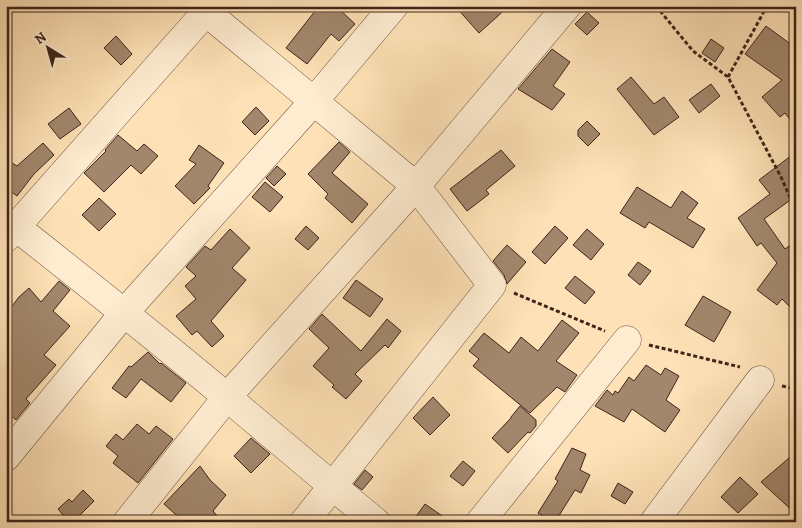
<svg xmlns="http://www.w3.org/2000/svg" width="802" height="528" font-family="Alegreya,serif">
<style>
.building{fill:#a2876c;stroke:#3e251b}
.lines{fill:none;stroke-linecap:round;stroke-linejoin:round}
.minor-casing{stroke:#6e5442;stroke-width:29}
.path{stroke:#3e251b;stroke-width:3;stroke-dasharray:4 2.5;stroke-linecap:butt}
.minor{stroke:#feecd0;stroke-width:28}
</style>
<rect width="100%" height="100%" fill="#fee1b6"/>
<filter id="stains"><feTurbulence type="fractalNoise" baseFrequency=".004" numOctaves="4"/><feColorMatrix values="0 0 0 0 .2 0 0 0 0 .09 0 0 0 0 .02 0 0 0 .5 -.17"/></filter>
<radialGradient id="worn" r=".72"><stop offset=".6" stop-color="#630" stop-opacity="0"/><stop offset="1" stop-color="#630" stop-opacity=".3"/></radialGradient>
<path class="building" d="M319 6H336L355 24 339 41 331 34 307 64 286 48Z
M455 6H509L479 33Z
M587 12 599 23 587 35 575 24Z
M766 26 796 48V127L785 113 780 117 762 97 782 80 745 54Z
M116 36 132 54 121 65 104 48Z
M711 39 724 48 715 62 702 53Z
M552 49 570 62 553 86 565 94 552 110 518 89Z
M631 77 654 104 664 97 679 117 654 135 617 89Z
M711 84 720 96 699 113 689 100Z
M256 107 269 121 255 135 242 122Z
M69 108 81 124 60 139 48 124Z
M587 121 600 134 588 146 578 136V130Z
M118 135 137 151 144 144 158 156 141 174 131 165 104 192 84 173 106 151 105 150Z
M339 142 350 152 332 173 368 204 352 223 325 198 328 194 308 174Z
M43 143 54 155 34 174 17 196 6 188V159L17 166Z
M199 145 224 163 208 186 210 188 194 204 175 186 196 164 189 160Z
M501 150 515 166 486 190 489 194 467 211 450 189Z
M796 152V196L764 219 785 249 789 246 796 255V313L782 299 777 305 757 290 777 263 761 243 757 246 738 218 770 194 759 180Z
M277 166 286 174 274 186 266 178Z
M265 182 283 197 270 212 252 197Z
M637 187 671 208 682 191 698 203 687 218 705 229 693 248 649 222 645 228 620 213Z
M99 198 116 214 99 231 82 215Z
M306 226 319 238 308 250 295 239Z
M555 226 568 238 545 264 532 252Z
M230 229 250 248 232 268 246 280 211 321 224 336 212 347 197 331 192 335 176 316 196 299 185 286 196 276 186 267 205 246 211 250Z
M587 229 604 244 591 260 573 245Z
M507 245 526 262 507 284 504 275 493 261Z
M638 262 651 271 640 285 628 275Z
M575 276 595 292 585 304 565 288Z
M356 280 383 299 370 317 343 298Z
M59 281 70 290 53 311 70 326 44 355 56 365 26 399 30 403 16 420 6 411V314L19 297 29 288 41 302Z
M703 296 731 312 714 342 685 325Z
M322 314 361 351 387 319 401 331 388 348 385 345 355 374 362 381 346 399 332 387 334 385 313 366 329 348 309 329Z
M562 320 579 333 556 361 577 375 565 392 557 387 530 413 473 366 479 359 469 351 484 333 509 353 521 337 538 351Z
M148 352 160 364 161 363 186 383 171 402 141 379 126 398 112 388 129 366 131 367Z
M646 365 661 375 665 368 679 376 666 400 680 410 665 432 632 409 624 422 595 406 607 390 613 395 615 391 618 393 629 377 634 381Z
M433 397 450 415 430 435 413 418Z
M520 406 536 420V426L530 433 528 432 508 453 492 438 511 418V417Z
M137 424 149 434 156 426 173 439 138 483 113 463 118 456 106 446 116 434 123 440Z
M251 438 270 454 251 473 234 456Z
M572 448 586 454 580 470 590 475 581 493 575 490 555 522H552L538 513 558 481 555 479Z
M796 452V514L761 482Z
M463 461 475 471 463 486 450 476Z
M200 466 210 480 226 495 213 511 222 522H184L164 504Z
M365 470 373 477 362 490 354 484Z
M740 477 758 494 738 513 721 497Z
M618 483 633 492 625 504 611 496Z
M83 490 94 501 73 522H69L58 509 69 499 72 502Z
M425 504 451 522H412Z"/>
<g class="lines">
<defs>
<path id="minor" d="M16 227C87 283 158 339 228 398 277 439 326 481 376 522
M6 238 206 12 416 186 492 285 304 522
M6 457 124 313 314 101 394 6
M127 522 227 397 416 186 567 6
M480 522 627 340
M654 522 760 380"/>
</defs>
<use href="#minor" class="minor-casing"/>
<path class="path" d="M656 6 693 51 728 77 781 177 796 211
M728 77 767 6
M514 293 605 331
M649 345 740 367
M782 386 796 389"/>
<use href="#minor" class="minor"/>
</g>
<rect width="802" height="528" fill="none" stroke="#fee1b6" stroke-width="25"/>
<rect x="8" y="8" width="787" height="513" fill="none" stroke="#3e251b" stroke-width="2.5"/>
<rect x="12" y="12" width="777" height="503" fill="none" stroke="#3e251b"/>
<g transform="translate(48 48) rotate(323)" stroke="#feecd0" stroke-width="4" paint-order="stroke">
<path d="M0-4L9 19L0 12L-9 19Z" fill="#3e251b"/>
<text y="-8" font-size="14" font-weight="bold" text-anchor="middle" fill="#3e251b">N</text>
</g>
<rect width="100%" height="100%" filter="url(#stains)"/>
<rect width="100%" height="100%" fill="url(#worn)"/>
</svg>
